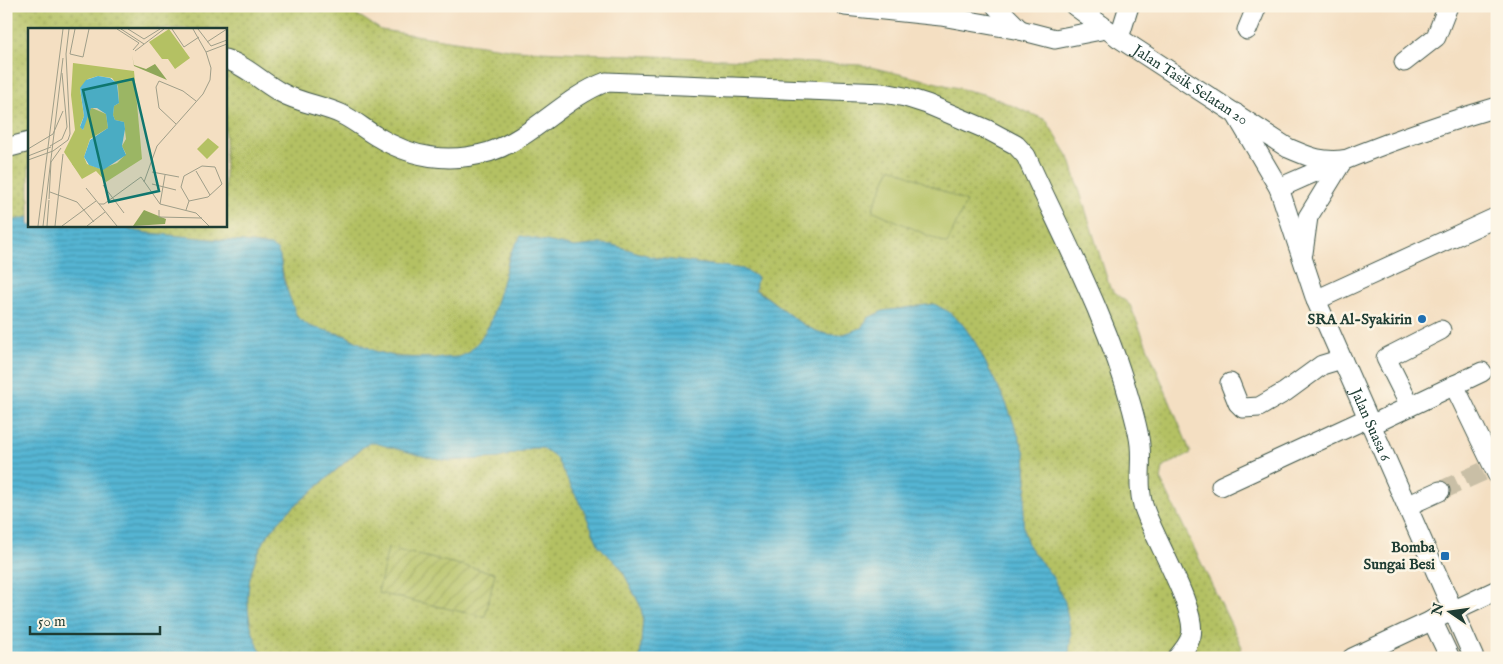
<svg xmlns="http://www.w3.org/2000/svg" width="1503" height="664" font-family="'IM FELL English',serif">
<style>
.grass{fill:url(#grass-dots);stroke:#6a7f4c}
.garden{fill:url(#garden-furrows);stroke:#6a7f4c}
.pitch{fill:#b4c163;stroke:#6a7f4c}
.water{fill:url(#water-rules);stroke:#3a7984}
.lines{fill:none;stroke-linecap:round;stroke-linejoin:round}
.minor-tunnel{stroke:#c9bfa6;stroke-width:19;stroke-dasharray:19 9;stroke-linecap:butt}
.minor-casing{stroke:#3f5549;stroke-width:21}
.minor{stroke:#fff;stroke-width:19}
.poi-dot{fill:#1f6fb2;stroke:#fcf5e5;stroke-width:2}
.labels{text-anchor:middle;stroke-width:5;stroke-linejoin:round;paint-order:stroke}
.street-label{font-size:15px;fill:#1f3d34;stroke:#fcf5e5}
.poi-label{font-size:15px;font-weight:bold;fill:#1f3d34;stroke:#fcf5e5;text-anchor:end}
.inset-road{fill:none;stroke:#9f9e89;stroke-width:1}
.view{fill:#0f766e;fill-opacity:0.15;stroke:#0f766e;stroke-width:2.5}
.inset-edge{fill:none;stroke:#1f3d34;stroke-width:2.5}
</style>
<defs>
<pattern id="grass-dots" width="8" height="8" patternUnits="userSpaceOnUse" patternTransform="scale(1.25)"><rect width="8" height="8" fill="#b4c163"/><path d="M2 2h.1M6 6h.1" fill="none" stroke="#929e52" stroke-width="1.8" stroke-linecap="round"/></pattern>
<pattern id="garden-furrows" width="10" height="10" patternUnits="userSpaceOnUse" patternTransform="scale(1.25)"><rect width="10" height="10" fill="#b4c163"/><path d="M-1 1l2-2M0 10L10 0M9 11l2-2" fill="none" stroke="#929e52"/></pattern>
<pattern id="water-rules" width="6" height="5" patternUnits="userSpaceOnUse" patternTransform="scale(1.25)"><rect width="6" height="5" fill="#55b5d3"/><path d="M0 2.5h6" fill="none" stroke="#4694ac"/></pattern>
</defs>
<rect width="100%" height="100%" fill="#fcf5e5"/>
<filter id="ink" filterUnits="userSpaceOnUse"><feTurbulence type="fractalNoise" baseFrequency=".02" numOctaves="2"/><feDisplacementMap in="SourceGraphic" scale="10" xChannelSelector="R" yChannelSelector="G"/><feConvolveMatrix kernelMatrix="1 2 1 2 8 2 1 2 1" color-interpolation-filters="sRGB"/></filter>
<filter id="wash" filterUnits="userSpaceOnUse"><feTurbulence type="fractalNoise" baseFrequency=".0096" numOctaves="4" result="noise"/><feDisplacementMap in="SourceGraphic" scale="20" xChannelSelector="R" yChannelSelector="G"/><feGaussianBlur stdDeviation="1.12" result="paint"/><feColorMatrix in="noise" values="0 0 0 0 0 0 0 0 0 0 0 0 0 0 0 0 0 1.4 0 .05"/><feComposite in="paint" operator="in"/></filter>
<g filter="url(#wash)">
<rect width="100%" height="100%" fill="#f4dfc2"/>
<path class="grass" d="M6 6H344L381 30 515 50 862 65 987 95 1046 120 1069 157 1110 288 1130 305 1191 453 1163 467 1161 480 1242 647 1237 658H1066L1069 653 1039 561 1029 547 1024 532 1023 519 1027 481 1025 453 1006 403 975 342 963 325 934 304 883 311 868 318 862 328C855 330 846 334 839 335 804 336 783 305 755 289V284L743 269 656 258 613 245 600 244 575 247 559 244 510 252C503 280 493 336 469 353 454 363 392 358 375 351 364 347 355 339 345 335 329 330 311 331 299 319 291 311 282 270 280 257L262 244 148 233 130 230 122 225H225V29H29V217L6 222Z
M368 443H375L427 457 499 458 531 448H542L556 458 585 513 599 546 621 568 640 605 643 617 640 658H265C236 613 245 556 282 518 291 509 301 501 310 493 330 476 349 459 368 443Z"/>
<path class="garden" d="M388 548 495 573 485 617 378 593Z"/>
<path class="pitch" d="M891 167 966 202 947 244 872 210Z"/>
<path class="water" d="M29 217V225H122L130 230 148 233 243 242 271 246 277 250 280 257 283 279 297 317 309 326 346 336 375 351 397 357 434 358 459 357 468 353 479 341 490 324 511 252 521 236 575 247 600 244 613 245 656 258 743 269 757 277 755 290C783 305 804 336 839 335 846 334 854 330 861 328L868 318 883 311 934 304 949 312 963 325 975 342 1006 403 1025 453 1027 481 1023 519 1024 532 1029 547 1052 576 1065 602 1071 635 1069 653 1066 658H640L643 617 640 605 621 568 599 546 585 513 556 458 542 448H531L499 458 449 461 427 457 375 443H368C351 456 335 471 319 485 307 496 293 506 282 518 245 556 236 613 265 658H6V222Z"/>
</g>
<g filter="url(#ink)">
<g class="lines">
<path class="minor-tunnel" d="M1440 491 1493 467"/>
<defs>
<g id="minor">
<path d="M845 6 941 16 1020 30 1055 39 1106 29"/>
<path d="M996 6 1020 30"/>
<path id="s1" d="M1075 6 1119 38 1288 148C1310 157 1318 162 1343 160"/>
<path d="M1247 30 1257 6"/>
<path d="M1119 38 1129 6"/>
<path d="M225 59C245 65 262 82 280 92 299 103 321 105 341 114 354 120 364 129 376 136 412 158 448 164 489 152 533 138 563 98 606 82L884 93 905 97 927 104 988 130 1016 145 1026 156C1064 239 1108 320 1132 408 1135 420 1139 433 1140 445 1142 466 1137 485 1143 505 1152 536 1198 609 1191 636 1189 644 1183 651 1177 658"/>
<path d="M1404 62 1436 37 1448 6"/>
<path id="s2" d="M1235 113 1279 188 1316 300 1474 658"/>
<path d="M6 148 29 142"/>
<path d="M1279 188C1350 156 1422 129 1497 107"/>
<path d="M1303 253 1308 217 1343 160"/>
<path d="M1316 300 1497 217"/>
<path d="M1230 383 1238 403 1243 408 1259 407 1285 392 1322 365 1342 359"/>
<path d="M1454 385 1497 474"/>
<path d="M1410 406 1386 358 1441 330"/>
<path d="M1371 425 1482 372"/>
<path d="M1221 486 1368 418"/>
<path d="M1407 506 1440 491"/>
<path d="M1432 620 1450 658"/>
<path d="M1352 658 1497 590"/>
</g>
</defs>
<use href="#minor" class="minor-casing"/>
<use href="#minor" class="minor"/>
</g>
</g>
<g class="poi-dot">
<circle cx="1422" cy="319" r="5"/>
<rect x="1440" y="551" width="10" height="10" rx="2.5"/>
</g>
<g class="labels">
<g class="street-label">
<text dy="5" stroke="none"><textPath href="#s1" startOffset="140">Jalan Tasik Selatan 20</textPath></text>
<text dy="5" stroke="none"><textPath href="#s2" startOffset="341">Jalan Suasa 6</textPath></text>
</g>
<g class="poi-label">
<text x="1412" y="324">SRA Al-Syakirin</text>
<text x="1435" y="552">Bomba<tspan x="1435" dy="17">Sungai Besi</tspan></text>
</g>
</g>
<g transform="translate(28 28)">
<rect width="199" height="199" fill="#f4dfc2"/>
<path d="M45 35 106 43 114 131 78 154 68 143 54 151 36 124 47 102 43 67ZM70 48 84 50 90 58 91 75 86 78 85 87 87 92 96 94 98 111 94 118 98 126 89 135 73 141 59 136 56 129 62 111 80 100 78 86 64 80 60 82 55 102 52 98 56 88 52 61 60 51Z" fill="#b4c163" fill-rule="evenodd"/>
<path d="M104 27 106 37 118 41 127 36 139 52 106 38ZM116 182 138 191 137 196 105 198Z" fill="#8fa759"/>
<path d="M141 1 162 30 147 41 140 31H134L121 14ZM180 110 191 119 179 131 169 121ZM49 131 63 140 64 143 55 150 44 136Z" fill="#b4c163"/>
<path d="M70 48 82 50 89 55 91 75 86 78 85 87 87 92 96 94 97 101 94 118 98 127 75 142 61 137 56 129 62 112 80 100 78 86 69 80H63L55 102 52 99 56 88 52 60 58 52Z" fill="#55b5d3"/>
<path class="inset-road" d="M47 1 42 26 55 29 61 1M89 1 111 15 105 22M93 1 116 16M100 1 116 11 132 1M144 1 156 19 171 9M170 1 183 18 199 12M179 14 199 1M107 23 136 1M178 24 199 16M148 96 131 80 128 59 131 53 155 63 168 73M22 118 34 111 39 99 34 45M0 121 25 106 35 83M0 128 23 119M0 132 25 123 40 112 42 106 38 26 41 1M168 143 182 167M124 144 151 149M113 149 132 176 168 185 181 198M116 154 129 118 175 66 182 52 183 40 178 24 165 1M124 156 148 162M75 157 96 185M58 160 89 198M22 164 49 174 66 194M21 171 23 134 33 120M71 176H76L113 149M132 176 137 147M131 182V189L174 190M158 182 161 173 180 169 194 156 187 139 174 138 156 148 153 159 161 173M10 198 35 1M15 198 35 30M19 198 21 172M27 198 35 126M34 198 68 173M59 198 77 184"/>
<path class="view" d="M105 51 131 163 81 174 55 62Z"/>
<rect width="199" height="199" class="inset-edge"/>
</g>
<rect width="1503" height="664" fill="none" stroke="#fcf5e5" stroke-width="25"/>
<g transform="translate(1450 612) rotate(283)" stroke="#fcf5e5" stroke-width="4" paint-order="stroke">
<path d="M0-4L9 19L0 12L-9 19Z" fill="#1f3d34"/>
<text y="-8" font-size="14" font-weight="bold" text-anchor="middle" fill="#1f3d34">N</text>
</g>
<path d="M30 626v8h130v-8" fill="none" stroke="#1f3d34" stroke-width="2.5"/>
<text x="38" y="626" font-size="15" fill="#1f3d34" stroke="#fcf5e5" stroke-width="4" paint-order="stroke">50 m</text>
</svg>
